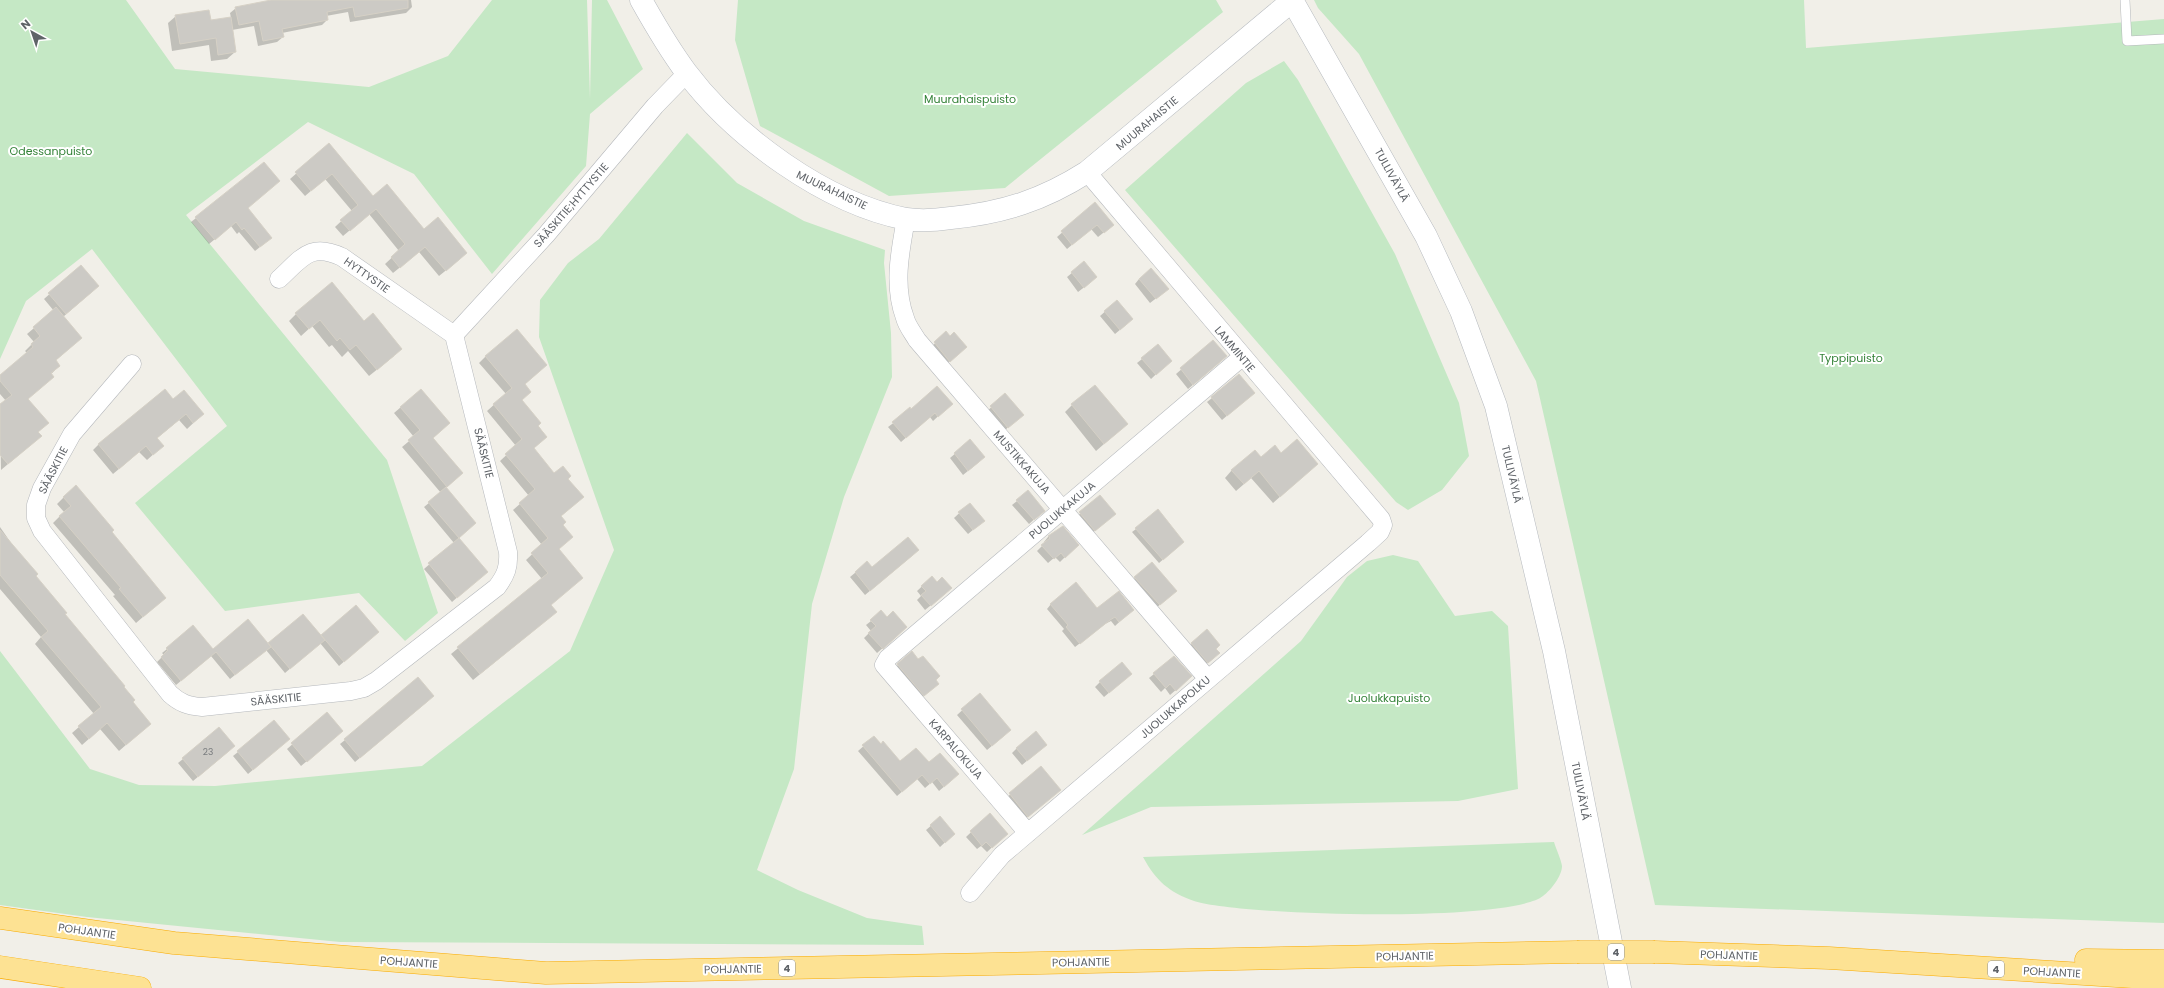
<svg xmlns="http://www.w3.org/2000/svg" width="2164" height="988" font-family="Poppins,sans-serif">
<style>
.green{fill:#c5e8c5}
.shadow{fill:#0003}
.building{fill:#cccac5;stroke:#d6d1c6}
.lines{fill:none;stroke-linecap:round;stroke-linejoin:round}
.lane-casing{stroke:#b5b8bc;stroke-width:10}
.street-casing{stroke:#b5b8bc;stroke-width:19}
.secondary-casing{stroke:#b6babf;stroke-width:23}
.highway-casing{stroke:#f9ab00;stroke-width:23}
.lane{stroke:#fff;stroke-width:9}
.street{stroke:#fff;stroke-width:18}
.secondary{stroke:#fff;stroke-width:22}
.highway{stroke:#fde293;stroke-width:22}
.highway-bridge-casing{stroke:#f9ab00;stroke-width:23;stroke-linecap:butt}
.highway-bridge{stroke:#fde293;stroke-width:22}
.labels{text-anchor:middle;stroke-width:4;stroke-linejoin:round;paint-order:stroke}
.number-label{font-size:9px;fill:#7a7d7f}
.shield{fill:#fff;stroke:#8f9295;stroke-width:1}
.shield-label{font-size:10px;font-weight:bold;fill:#5f6368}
.park-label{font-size:11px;fill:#348238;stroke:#fff}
.street-label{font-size:11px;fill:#5f6368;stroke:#fff}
</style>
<rect width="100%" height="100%" fill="#f1efe8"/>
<path class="green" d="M0 0H126L175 69 369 87 448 56 492 0H587L590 99 592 0H607L643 69 590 114 586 166 492 274 414 174 308 122 186 215 387 460 438 613 405 641 359 593 225 611 135 503 227 426 92 249 26 301 0 359Z
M738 0H1216L1223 12 1005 188 889 196 760 126 735 40Z
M1314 0H1804L1806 48 2164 19V923L1655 905 1536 381 1359 54 1318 8Z
M1284 61 1298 80 1395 254 1459 403 1469 456 1442 490 1408 510 1396 502 1125 190 1246 83Z
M687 133 737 183 804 221 885 250 884 263 891 333 892 377 844 497 812 604 794 769 757 870 798 890 867 918 922 926 924 945 340 942 87 917 0 905V651L90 769 139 785 215 786 422 766 570 651 614 550 539 337 540 300 568 263 599 239Z
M1393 555 1418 561 1455 616 1492 611 1508 626 1518 789 1458 801 1151 807 1082 835 1301 641 1347 577 1367 561Z
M1554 842C1556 849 1561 859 1562 866 1562 876 1551 890 1543 896 1509 923 1241 916 1194 901 1169 892 1156 881 1143 857Z"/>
<path class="shadow" d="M284 0H411L412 7 406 13 350 22 348 12 326 16 327 20 322 25 282 33 283 37 277 42 258 46 254 26 232 30 235 52 227 59 211 61 209 45 172 51 168 23 176 16 210 21 231 18 230 13 236 8Z
M329 145 372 197 424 230 460 259 439 276 419 252 393 273 385 264 399 251 369 214 343 236 335 227 352 211 325 179 305 196 290 179Z
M1095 204 1108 229 1098 237 1091 229 1067 249 1057 237Z
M247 209 265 243 255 251 239 232 237 234 231 226 209 244 191 222 196 218Z
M1084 263 1091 282 1078 292 1067 277Z
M81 266 93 291 63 317 81 338 55 361 59 366 27 399 47 423 38 432 34 442 1 470 0 406 6 401 0 394V376L27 353 25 351 34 342 27 334 54 311 44 299Z
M1139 279 1163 293 1150 303 1135 284Z
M1117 301 1127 324 1115 334 1100 316Z
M296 314 364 322 394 356 369 376 348 351 342 357 332 345 329 347 312 326 301 336 289 321Z
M946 333 961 351 945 365 930 348Z
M1213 342 1221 361 1188 389 1176 374Z
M486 356 546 365 524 385 521 400 546 437 533 449 554 474 567 479 583 497 560 517 561 525 549 618 473 680 451 654 542 579 526 560 542 545 513 510 529 496 500 461 516 446 487 411 506 394 479 363Z
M1142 359 1166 365 1151 379 1137 363Z
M1005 395 1017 419 1003 432 986 412Z
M1249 397 1222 420 1207 402 1212 398Z
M173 401 203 414 187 429 179 420 156 439V452L147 460 139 452 113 474 93 450 99 444Z
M1072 405 1127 424 1096 451 1065 412Z
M401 407 449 423 433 438 462 473 446 488 470 528 458 538 486 572 452 602 424 569 454 543 424 507 441 493 402 447 414 437 394 413Z
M947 408 933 421 930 417 901 442 888 427 911 410Z
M970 441 979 462 963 475 950 458Z
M1281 454 1317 464 1273 503 1251 478 1236 491 1225 478 1232 470 1261 458Z
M64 497 111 532 158 604 136 623 113 596 115 595 53 523 64 512 57 504Z
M1100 497 1115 514 1090 535 1075 518Z
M1017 501 1039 515 1029 524 1012 505Z
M969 504 979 525 968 534 954 518Z
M0 527 34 576 150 724 119 751 100 729 82 745 72 733 94 714 35 644 41 637 0 589Z
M1062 527 1077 545 1060 562 1055 557 1048 563 1037 551 1045 543 1044 542 1048 537Z
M1136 529 1179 546 1159 563 1132 532Z
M913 555 865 595 850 577 867 563 872 568Z
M932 577 946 593 925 610 917 600 921 596 917 591Z
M1135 578 1171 595 1155 609 1130 582Z
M1051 604 1097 609 1129 613 1115 626 1111 621 1105 624 1075 647 1062 631 1064 629 1047 609Z
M356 607 378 632 339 666 320 643 285 673 266 650 230 679 211 656 176 685 157 662 164 655 162 653 167 649 213 650 268 645 303 616 321 637Z
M871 621 901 632 877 653 864 638 871 631 866 625Z
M1207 631 1215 649 1214 658 1203 667 1187 648Z
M898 665 933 688 919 700 893 670Z
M1131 674 1104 697 1095 687 1100 682Z
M1154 674 1186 681 1170 695 1165 688 1161 692 1149 678Z
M980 694 1005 735 987 750 957 715Z
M428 701 355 762 340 744 345 740Z
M327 714 337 736 301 766 287 749Z
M874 737 900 762 929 764 953 779 939 791 932 782 925 788 917 779 897 796 858 751Z
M283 744 248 774 233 756 238 752Z
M1046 745 1022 765 1012 753 1017 748Z
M229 751 193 781 178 763 183 759Z
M1041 767 1055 794 1023 821 1005 799Z
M990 814 1002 838 987 852 981 846 977 849 966 837Z
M940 818 954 834 940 847 926 830Z"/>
<path class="building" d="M271 0H408V8L355 17 353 7 327 12 328 20 282 29 284 37 263 41 259 21 239 25 235 7Z
M209 10 211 20 231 17 236 52 218 55 216 38 180 44 175 15Z
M329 143 373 196 387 184 424 229 438 217 467 253 446 271 425 247 400 268 391 257 405 244 376 209 350 231 340 220 358 205 332 174 311 191 295 172Z
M264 162 280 181 248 208 272 238 260 247 244 228 242 230 236 222 215 240 195 217Z
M1095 202 1114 225 1104 233 1097 225 1072 245 1061 231Z
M1084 261 1097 277 1084 288 1071 272Z
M81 265 99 286 66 314 48 293Z
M1151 268 1169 289 1156 299 1139 279Z
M332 282 364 321 373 313 402 349 377 370 356 345 350 350 340 338 337 341 320 320 309 329 295 313Z
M1117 300 1133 319 1120 330 1104 311Z
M56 307 82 338 56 360 60 366 51 373 54 377 28 399 49 423 38 432 42 436 8 464 0 455V404L12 395 0 381V375L33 347 31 344 40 336 33 327Z
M517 329 547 365 525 384 531 392 522 400 541 423 538 426 547 437 534 448 554 473 563 466 571 476 568 479 584 497 561 516 566 522 563 525 573 537 559 549 583 578 551 605 557 612 480 674 457 647 548 573 531 553 548 538 519 503 535 489 505 454 522 439 493 404 512 388 485 356Z
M946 331 950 336 954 332 967 347 950 362 934 342Z
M1213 340 1227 356 1193 385 1180 368Z
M1158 344 1172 361 1156 375 1141 358Z
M1239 374 1255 393 1227 416 1211 397Z
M1095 385 1128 424 1104 444 1071 404Z
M937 386 953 404 938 417 935 413 906 438 892 422 910 407 911 409Z
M165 389 173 399 184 390 204 414 193 423 186 414 157 438 164 446 153 455 146 446 119 469 98 444Z
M421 389 450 423 433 438 463 473 447 487 408 440 420 430 400 407Z
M1005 393 1024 415 1008 428 990 406Z
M970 439 985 457 968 471 954 453Z
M1297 439 1318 464 1280 497 1259 471 1244 484 1231 470 1255 450 1261 457 1275 445 1281 453Z
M76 485 114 530 112 532 166 598 143 617 119 589 121 588 59 516 71 506 63 497Z
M446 487 476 523 459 538 428 502Z
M1028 490 1045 511 1034 520 1016 500Z
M1100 495 1116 514 1095 531 1079 512Z
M970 503 985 521 973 530 958 512Z
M1158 509 1184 542 1163 560 1135 528Z
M1063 526 1079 545 1065 558 1061 553 1054 559 1041 545 1050 538 1048 536Z
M0 530 38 574 36 576 67 613 65 614 125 686 124 687 135 700 133 702 151 724 126 745 107 723 89 739 78 726 101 707 41 637 48 631 0 575Z
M908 537 919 550 870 591 855 572 867 561 872 567Z
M459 538 488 572 457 598 428 563Z
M1152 562 1177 591 1160 605 1134 577Z
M932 576 937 582 942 577 952 588 931 606 921 595 926 591 921 586Z
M1076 582 1097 608 1119 591 1134 610 1119 622 1115 617 1110 620 1080 644 1066 627 1068 625 1050 604Z
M356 605 379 632 344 662 321 635Z
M881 610 887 617 893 611 907 627 883 649 868 633 876 626 870 620Z
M303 614 325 640 290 669 268 643Z
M248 619 271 647 235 675 216 652 181 681 161 657 168 650 166 648 193 625 213 649Z
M1207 629 1220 645 1216 649 1220 653 1208 663 1191 643Z
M912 651 918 659 923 656 940 676 936 680 939 684 924 696 897 664Z
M1174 656 1192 676 1176 691 1170 684 1166 688 1153 673Z
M1122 662 1132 674 1109 693 1099 681Z
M418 677 434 696 360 758 344 739Z
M980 693 1011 730 992 746 961 709Z
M327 712 343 731 307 762 291 743Z
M274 720 290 739 253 770 237 751Z
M219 727 235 746 198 777 182 758Z
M1036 731 1047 745 1027 761 1016 748Z
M874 736 881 744 883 741 900 761 916 748 929 762 940 753 959 774 944 787 937 778 930 784 922 775 902 792 862 745Z
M1041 766 1061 790 1028 817 1009 793Z
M990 813 1008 834 992 848 986 842 982 846 970 831Z
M940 816 955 834 945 843 930 825Z"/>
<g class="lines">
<defs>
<path id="lane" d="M2125 0 2127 41 2164 39"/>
<path id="street" d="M906 219C900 251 893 286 905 318 907 326 913 333 917 340L1208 679
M279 279C302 258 310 242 342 257L454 335
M454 335 546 235 655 106 687 73
M132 364 72 434 42 488 36 505V518L42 531 170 694C180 703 188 706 202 707L351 691 364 688 376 681 497 587C506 575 509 567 508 552L454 335
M1028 833 884 665 888 658 1242 357
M970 893 1002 855 1368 543 1380 532 1383 525 1381 519 1087 172"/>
<path id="secondary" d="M641 0C655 25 669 49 686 72 735 137 825 203 906 219 920 221 937 220 951 218 1003 213 1043 200 1087 172L1293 0
M1292 0 1426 236 1461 311 1496 406 1554 651 1620 988"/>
<path id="highway" d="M0 918 174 943 546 973 1577 952
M1655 952 1829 958 2164 979
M2086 960 2164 961
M0 967 140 988"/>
</defs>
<use href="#lane" class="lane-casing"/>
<use href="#street" class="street-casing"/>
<use href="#secondary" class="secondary-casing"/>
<use href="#highway" class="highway-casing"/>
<use href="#lane" class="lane"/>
<use href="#street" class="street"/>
<use href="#secondary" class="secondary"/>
<use href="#highway" class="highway"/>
<defs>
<path id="highway-bridge" d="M1577 952H1655"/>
</defs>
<use href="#highway-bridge" class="highway-bridge-casing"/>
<use href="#highway-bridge" class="highway-bridge"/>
</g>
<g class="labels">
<g class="number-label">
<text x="208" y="755">23</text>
</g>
<g class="shield">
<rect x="1608" y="944" width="16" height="16" rx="3"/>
<rect x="779" y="960" width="16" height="16" rx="3"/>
<rect x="1988" y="961" width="16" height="16" rx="3"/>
</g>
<g class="shield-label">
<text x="1616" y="956">4</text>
<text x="787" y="972">4</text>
<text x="1996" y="973">4</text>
</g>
<g class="park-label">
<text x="970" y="103">Muurahaispuisto</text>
<text x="51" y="155">Odessanpuisto</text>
<text x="1851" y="362">Typpipuisto</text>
<text x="1389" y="702">Juolukkapuisto</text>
</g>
<g class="street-label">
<text transform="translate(1147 123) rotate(-40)" y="4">MUURAHAISTIE</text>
<text transform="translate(1392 175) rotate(61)" y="4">TULLIVÄYLÄ</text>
<text transform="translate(832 190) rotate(25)" y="4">MUURAHAISTIE</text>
<text transform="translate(571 205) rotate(-49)" y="4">SÄÄSKITIE;HYTTYSTIE</text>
<text transform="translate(367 275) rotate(35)" y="4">HYTTYSTIE</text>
<text transform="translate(1235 349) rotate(50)" y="4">LAMMINTIE</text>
<text transform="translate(484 453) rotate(76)" y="4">SÄÄSKITIE</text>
<text transform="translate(1022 462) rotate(49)" y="4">MUSTIKKAKUJA</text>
<text transform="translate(53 470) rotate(-63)" y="4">SÄÄSKITIE</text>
<text transform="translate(1512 474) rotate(77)" y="4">TULLIVÄYLÄ</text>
<text transform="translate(1062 510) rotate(-40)" y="4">PUOLUKKAKUJA</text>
<text transform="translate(276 699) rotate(-6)" y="4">SÄÄSKITIE</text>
<text transform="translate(1175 707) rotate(-41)" y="4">JUOLUKKAPOLKU</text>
<text transform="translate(956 749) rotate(49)" y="4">KARPALOKUJA</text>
<text transform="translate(1581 791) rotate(79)" y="4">TULLIVÄYLÄ</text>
<text transform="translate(87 931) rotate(8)" y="4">POHJANTIE</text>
<text transform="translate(1729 955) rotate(2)" y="4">POHJANTIE</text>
<text transform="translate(1405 956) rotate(-1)" y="4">POHJANTIE</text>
<text transform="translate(409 962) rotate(4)" y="4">POHJANTIE</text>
<text transform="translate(1081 962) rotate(-1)" y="4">POHJANTIE</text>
<text transform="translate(733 969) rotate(-1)" y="4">POHJANTIE</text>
<text transform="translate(2052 972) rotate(3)" y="4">POHJANTIE</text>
</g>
</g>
<g transform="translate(32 32) rotate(320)" stroke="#ffffff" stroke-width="3" paint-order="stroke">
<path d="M0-3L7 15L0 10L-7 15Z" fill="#5f6368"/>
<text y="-6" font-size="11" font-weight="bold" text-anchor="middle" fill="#5f6368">N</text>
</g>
</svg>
